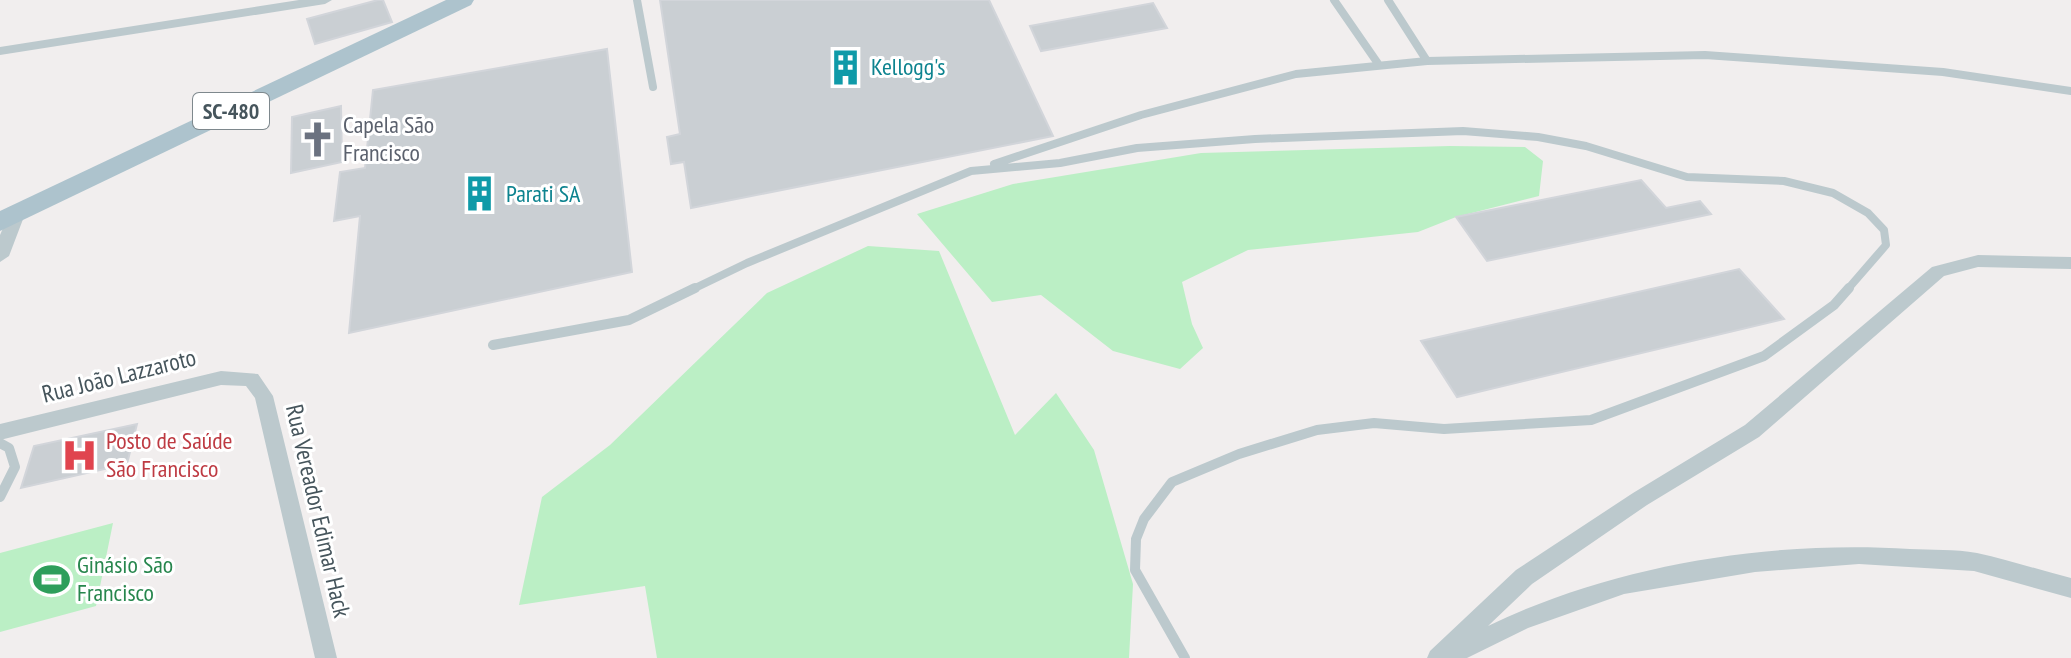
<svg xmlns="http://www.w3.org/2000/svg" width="2071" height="658" font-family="'PT Sans Narrow',sans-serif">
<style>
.green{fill:#bbefc5}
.building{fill:#cacfd3;stroke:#d2d5da;stroke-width:2}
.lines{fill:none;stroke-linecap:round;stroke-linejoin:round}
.service-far1{stroke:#bcc9cd;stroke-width:8}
.service{stroke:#bcc9cd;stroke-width:10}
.minor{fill:#bcc9cd;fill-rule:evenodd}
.primary{fill:#adc3cd;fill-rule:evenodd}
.labels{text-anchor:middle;stroke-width:6;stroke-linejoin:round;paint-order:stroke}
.shield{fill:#fff;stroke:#7e888d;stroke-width:2}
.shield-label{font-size:22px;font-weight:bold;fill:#46555c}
.culture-label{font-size:24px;fill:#0d838f;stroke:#fff;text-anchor:start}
.worship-label{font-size:24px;fill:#5b616d;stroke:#fff;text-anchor:start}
.street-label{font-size:24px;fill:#46555c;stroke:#fff}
.health-label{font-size:24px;fill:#be3a42;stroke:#fff;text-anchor:start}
.leisure-label{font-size:24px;fill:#27864d;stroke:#fff;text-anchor:start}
</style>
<rect width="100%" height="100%" fill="#f1eeee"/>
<path class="green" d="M1450 146 1525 147 1543 161 1539 196 1456 217 1418 232 1248 250 1182 282 1192 324 1203 348 1180 369 1113 351 1041 295 992 302 917 214 1013 184 1201 153Z
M868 246 939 251 1015 435 1056 393 1094 450 1133 584 1129 658H657L645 586 519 605 542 497 610 445 767 293Z
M113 523 96 606 0 632V553Z"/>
<path class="building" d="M378 0H383L392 22 315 44 307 19Z
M660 0H989L1053 136 691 208 684 162 671 164 667 137 680 134Z
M1153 3 1167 28 1041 51 1030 26Z
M607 49 632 272 349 333 360 216 334 221 340 172 365 168 373 90Z
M341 106 342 162 291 173 292 117Z
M1641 180 1666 208 1700 201 1711 214 1487 261 1456 217Z
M1739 269 1784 319 1457 397 1421 341Z
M137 424 127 464 21 488 34 446Z"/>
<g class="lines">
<path class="service-far1" d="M637 0 653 87
M1334 0 1379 65
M1388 0 1427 61 1705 55 1943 72 2071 91
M994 164 1141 115 1296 74 1427 61
M691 290 747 263 971 171 1060 163 1137 148 1255 139 1463 131 1538 137 1586 146 1687 177 1784 181 1833 193 1868 213 1884 230 1886 245 1847 290"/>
<path class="service" d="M493 345 629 320 695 288
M0 443 9 448 15 467 0 497
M1185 658 1135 570 1136 539 1144 519 1172 482 1239 454 1317 430 1374 423 1444 429 1591 420 1764 356 1834 305 1849 288"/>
<path class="minor" d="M299 0H332L325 4 0 55V47Z
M17 208 25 214 9 256 0 262V235L11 210Z
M1978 255 2071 257V269L1978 267 1944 276 1759 437 1647 505 1532 584 1488 626C1614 565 1770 540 1910 549 1931 550 1955 549 1977 553 2008 560 2040 570 2071 578V598L1974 571 1859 564 1755 572 1624 594 1528 628 1467 658H1427L1430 651 1516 570 1633 493 1745 425 1932 267Z
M221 371 258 374 273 396 337 658H315L255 398 246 386 221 385 0 440V424Z"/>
<path class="primary" d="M446 0H474L471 5 0 231V211Z"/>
</g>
<defs>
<symbol id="building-bare" viewBox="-9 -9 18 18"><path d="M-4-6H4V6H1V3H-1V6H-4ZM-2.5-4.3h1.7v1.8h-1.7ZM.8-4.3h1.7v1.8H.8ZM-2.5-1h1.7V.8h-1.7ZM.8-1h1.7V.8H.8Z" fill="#0f9aa8" stroke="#fff" stroke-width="2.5" paint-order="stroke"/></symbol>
<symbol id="church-bare" viewBox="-9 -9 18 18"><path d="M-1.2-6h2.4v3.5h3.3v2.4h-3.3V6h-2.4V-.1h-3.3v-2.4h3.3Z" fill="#6b7280" stroke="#fff" stroke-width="2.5" paint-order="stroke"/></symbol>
<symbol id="hospital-bare" viewBox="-9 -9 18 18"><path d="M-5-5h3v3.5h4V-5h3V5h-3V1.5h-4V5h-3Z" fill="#e0444e" stroke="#fff" stroke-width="2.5" paint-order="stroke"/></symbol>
<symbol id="stadium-bare" viewBox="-9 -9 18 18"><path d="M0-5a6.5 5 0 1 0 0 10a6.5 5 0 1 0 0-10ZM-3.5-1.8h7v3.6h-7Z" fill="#2e9e5b" stroke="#fff" stroke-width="2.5" paint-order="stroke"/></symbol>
</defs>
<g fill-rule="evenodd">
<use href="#building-bare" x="820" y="42" width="51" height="51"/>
<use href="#church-bare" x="292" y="114" width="51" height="51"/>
<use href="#building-bare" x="454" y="168" width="51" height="51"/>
<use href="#hospital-bare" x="54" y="430" width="51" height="51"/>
<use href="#stadium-bare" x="26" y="554" width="51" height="51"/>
</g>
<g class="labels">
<rect class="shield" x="193" y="93" width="76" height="36" rx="6"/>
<g class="shield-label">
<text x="231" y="119">SC-480</text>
</g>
<g class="culture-label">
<text x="871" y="75">Kellogg's</text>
<text x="506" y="202">Parati SA</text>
</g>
<g class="worship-label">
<text x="343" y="133">Capela São<tspan x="343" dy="28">Francisco</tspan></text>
</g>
<g class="street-label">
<text transform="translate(119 376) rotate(-14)" y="8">Rua João Lazzaroto</text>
<text transform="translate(318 511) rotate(77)" y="8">Rua Vereador Edimar Hack</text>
</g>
<g class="health-label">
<text x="106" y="449">Posto de Saúde<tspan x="106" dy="28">São Francisco</tspan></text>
</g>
<g class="leisure-label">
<text x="77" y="573">Ginásio São<tspan x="77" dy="28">Francisco</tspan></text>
</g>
</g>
</svg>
